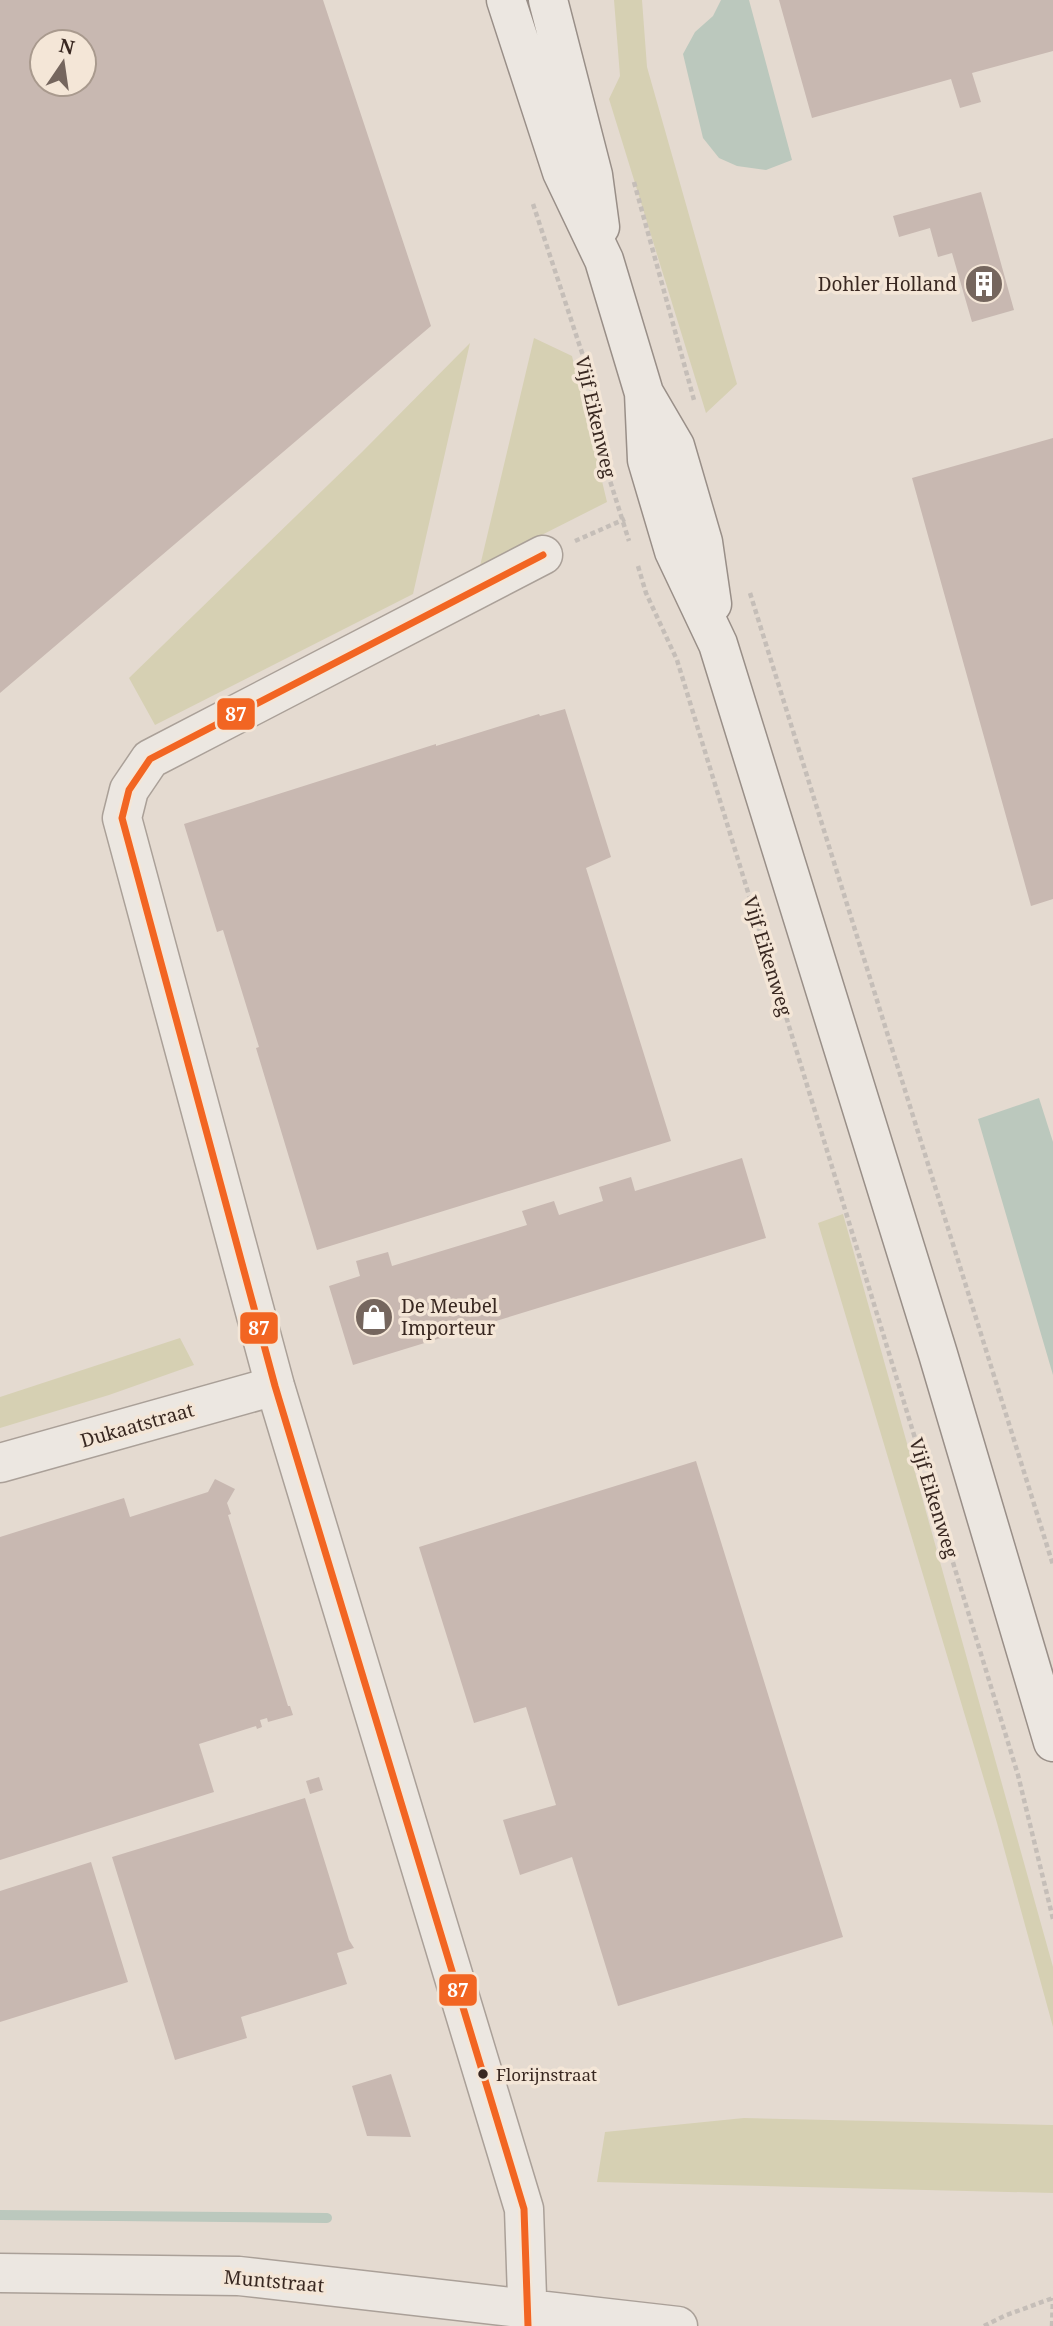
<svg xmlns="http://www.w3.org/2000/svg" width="1053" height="2326" font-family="'Noto Serif',serif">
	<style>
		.green { fill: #d6d0b3 }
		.water { fill: #bbc8bd }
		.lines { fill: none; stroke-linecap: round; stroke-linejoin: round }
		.stream { stroke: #bbc8bd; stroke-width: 10 }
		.building { fill: #c8b8b1; fill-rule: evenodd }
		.street-casing { stroke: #aaa098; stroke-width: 41 }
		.secondary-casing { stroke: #998f88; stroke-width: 41 }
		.path { stroke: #c5beb8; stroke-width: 4.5; stroke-dasharray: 5 3.5; stroke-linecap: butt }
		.street { stroke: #ece7e1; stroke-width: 38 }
		.secondary { stroke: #ece7e1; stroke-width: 38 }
		.bus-1-casing { stroke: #f4e6d7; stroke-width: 12 }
		.bus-1 { stroke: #f26522; stroke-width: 7 }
		.bus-dot { fill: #392821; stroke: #f4e6d7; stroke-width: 2.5 }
		.labels { text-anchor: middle; stroke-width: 7; stroke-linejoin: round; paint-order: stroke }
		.bus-label { font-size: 17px; fill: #392821; stroke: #f4e6d7; text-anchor: start }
		.poi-label { font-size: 19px; fill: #392821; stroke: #f4e6d7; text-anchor: end }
		.street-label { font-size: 19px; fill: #392821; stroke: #f4e6d7 }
		.line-badge { stroke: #f4e6d7; stroke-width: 2.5 }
		.badge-label { font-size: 19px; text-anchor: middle; font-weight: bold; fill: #fff }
	</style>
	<rect width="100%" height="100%" fill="#e4dad0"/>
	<!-- green -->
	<path class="green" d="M614,0h28l5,67 90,317 -31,29 -97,-314 11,-23z
		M534,338l38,18 35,146 -127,64z
		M470,343l-57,251 -258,131 -26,-47 233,-226z
		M843,1214l210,753v60l-56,-204 -179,-600z
		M180,1338l14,27 -85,30 -109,33v-31z
		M744,2118l309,7v68l-456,-11 8,-50z"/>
	<!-- water -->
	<path class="water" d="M721,0h28l43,160 -26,10 -29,-4 -18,-8 -16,-20 -20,-84 12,-22 18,-16z
		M1039,1098l14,44v233l-75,-256z"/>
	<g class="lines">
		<!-- stream -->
		<path class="stream" d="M0,2215l327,3"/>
	</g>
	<!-- building -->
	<path class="building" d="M0,0h323l108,326 -431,367zM42,42h42v42h-42z
		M779,0h274v51l-81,22 9,29 -21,6 -9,-29 -139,39z
		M981,192l33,118 -42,12 -20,-69 -14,4 -8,-29 -31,9 -6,-21z
		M1053,438v461l-22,7 -119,-428z
		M565,709l46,148 -25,11 85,273 -354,109 -61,-202 3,-1 -36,-117 -6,2 -33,-108 252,-80v2l103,-32 1,2z
		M742,1158l24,80 -413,127 -24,-79 31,-10 -4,-15 32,-9 4,14 135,-41 -5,-14 32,-10 5,14 44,-14 -4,-14 32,-10 4,14z
		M696,1461l147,476 -225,69 -46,-149 -52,18 -17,-55 53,-15 -30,-98 -52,16 -55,-176z
		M215,1479l20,10 -8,14 4,11 -3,1 60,191h2l3,9 -25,7 -1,-4 -7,2 2,7 -5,2 -1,-3 -57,18 15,48 -214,68v-323l124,-39 6,19 78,-25z
		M319,1777l4,13 -13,4 -4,-13z
		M305,1798l44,142 5,8 -17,5 10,31 -106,33 6,21 -72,22 -63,-203z
		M91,1862l37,120 -128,40v-131z
		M391,2074l20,63 -44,-1 -15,-50z"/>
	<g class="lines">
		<defs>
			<path id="street" d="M0,1463l275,-77
				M0,2273l239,3 439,50
				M528,2326l-4,-117 -249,-823 -153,-568 7,-28 21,-31 393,-204"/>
			<path id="secondary" d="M506,0l56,172 42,88 40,133 31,53 28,96 9,62
				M548,0l45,175 7,52
				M644,393l3,67 27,91 44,93 220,710 115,388"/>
		</defs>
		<!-- street casing -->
		<use href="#street" class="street-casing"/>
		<!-- secondary casing -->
		<use href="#secondary" class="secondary-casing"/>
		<!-- path -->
		<path class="path" d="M634,182l60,218
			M533,204l55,167 13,81 28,89
			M575,541l50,-22
			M638,566l8,27 31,67 341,1115 35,144
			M750,593l303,972
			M984,2326l20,-10 49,-18
			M1052,2326l1,-28"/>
		<!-- street -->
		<use href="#street" class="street"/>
		<!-- secondary -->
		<use href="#secondary" class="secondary"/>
		<defs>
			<path id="bus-1" d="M528,2326l-4,-117 -249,-823 -153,-568 7,-28 21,-31 393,-204"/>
		</defs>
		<!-- bus-1 casing -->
		<use href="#bus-1" class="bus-1-casing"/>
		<!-- bus-1 -->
		<use href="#bus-1" class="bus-1"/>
	</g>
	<!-- icons -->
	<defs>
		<symbol id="building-disc" viewBox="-11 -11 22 22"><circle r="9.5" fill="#75665e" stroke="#f4e6d7"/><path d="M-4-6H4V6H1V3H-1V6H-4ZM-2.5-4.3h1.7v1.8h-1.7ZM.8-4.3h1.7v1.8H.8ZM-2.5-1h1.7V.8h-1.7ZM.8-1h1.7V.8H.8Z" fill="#fff"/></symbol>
		<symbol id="shop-disc" viewBox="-11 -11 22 22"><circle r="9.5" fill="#75665e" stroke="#f4e6d7"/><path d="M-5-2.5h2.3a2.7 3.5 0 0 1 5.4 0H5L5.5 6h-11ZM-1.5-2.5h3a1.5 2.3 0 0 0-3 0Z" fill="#fff"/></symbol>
	</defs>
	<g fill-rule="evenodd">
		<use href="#building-disc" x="962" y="262" width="44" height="44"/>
		<use href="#shop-disc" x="352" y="1295" width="44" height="44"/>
	</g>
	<!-- markers -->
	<circle class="bus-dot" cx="483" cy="2074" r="6"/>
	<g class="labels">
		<!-- bus labels -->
		<g class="bus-label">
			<text x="496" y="2081">Florijnstraat</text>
		</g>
		<!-- poi labels -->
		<g class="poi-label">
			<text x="957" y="291">Dohler Holland</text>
			<text x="401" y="1313" text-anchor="start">De Meubel<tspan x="401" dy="22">Importeur</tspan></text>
		</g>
		<!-- street labels -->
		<g class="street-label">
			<text transform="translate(596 417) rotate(77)" y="7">Vijf Eikenweg</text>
			<text transform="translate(768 956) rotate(73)" y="7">Vijf Eikenweg</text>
			<text transform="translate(137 1425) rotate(-16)" y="7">Dukaatstraat</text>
			<text transform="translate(934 1498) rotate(73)" y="7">Vijf Eikenweg</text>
			<text transform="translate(274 2281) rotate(5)" y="7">Muntstraat</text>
		</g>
	</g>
	<g class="line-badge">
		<rect x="216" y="697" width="40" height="34" rx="7" fill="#f26522"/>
		<rect x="239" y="1311" width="40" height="34" rx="7" fill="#f26522"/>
		<rect x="438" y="1973" width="40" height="34" rx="7" fill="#f26522"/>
	</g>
	<g class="badge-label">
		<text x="236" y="721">87</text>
		<text x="259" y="1335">87</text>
		<text x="458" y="1997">87</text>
	</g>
	<!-- north arrow -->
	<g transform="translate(63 63) rotate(13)"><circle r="33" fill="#f4e6d7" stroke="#a99a8e" stroke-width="2"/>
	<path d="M0-5L12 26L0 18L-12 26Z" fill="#75665e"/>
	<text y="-10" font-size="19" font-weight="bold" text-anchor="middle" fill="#392821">N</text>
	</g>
</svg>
